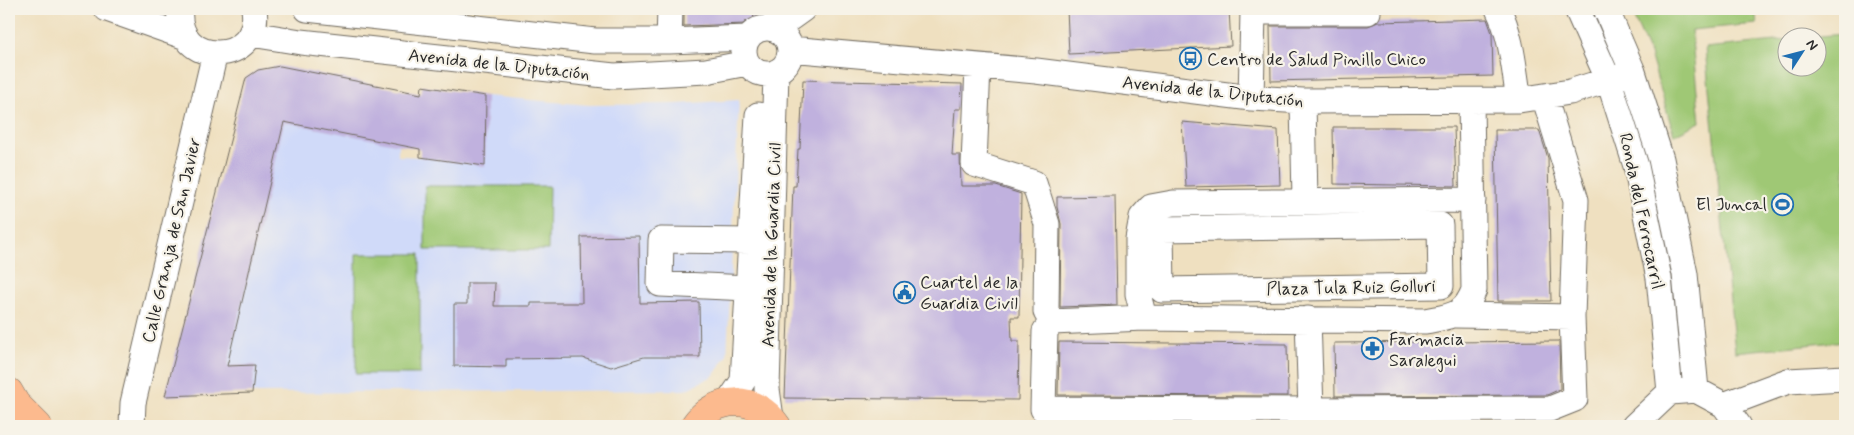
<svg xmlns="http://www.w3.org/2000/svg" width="1854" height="435" font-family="Mynerve,sans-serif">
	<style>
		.built { fill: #d0daf9 }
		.green { fill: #9fc874; stroke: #657a50 }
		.building { fill: #c0b1de }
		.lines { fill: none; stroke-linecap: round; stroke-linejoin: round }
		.minor-casing { stroke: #706a5f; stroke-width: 27 }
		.major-casing { stroke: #706a5f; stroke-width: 29 }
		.minor { stroke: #fff; stroke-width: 25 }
		.major { stroke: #fcba8e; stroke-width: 28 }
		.labels { text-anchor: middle; stroke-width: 4.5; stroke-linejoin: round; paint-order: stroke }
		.poi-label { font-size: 18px; fill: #2b2b2b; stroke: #f7f3e8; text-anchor: start }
		.street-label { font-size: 18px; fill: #2b2b2b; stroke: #f7f3e8 }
	</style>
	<rect width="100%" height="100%" fill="#f7f3e8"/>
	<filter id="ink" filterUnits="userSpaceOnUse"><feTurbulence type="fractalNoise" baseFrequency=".02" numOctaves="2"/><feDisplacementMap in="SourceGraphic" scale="10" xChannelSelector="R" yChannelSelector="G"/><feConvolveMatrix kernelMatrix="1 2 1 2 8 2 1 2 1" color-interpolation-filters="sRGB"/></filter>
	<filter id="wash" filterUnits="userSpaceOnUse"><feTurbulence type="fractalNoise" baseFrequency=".0096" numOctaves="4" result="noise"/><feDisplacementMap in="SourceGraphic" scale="20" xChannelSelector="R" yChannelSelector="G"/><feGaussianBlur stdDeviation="1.12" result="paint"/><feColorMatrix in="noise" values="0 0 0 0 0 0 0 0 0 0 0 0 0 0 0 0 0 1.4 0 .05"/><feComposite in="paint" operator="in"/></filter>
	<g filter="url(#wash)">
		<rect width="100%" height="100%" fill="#efe0c0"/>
		<!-- built -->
		<path class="built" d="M486,96l103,9 88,-1 62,-4 -12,256 -14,20 -28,14 -433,3 3,-28 -28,1 57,-244 114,22v12l22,1 65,9z"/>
		<!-- green -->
		<path class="green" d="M1630,9h125l2,15 -66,6 9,92 -26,13 -24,-81z
			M1845,34v307l-110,11 -30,-304 81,-8v28h30v-30l-9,-1z
			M425,186h124l-1,64h-123z
			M356,254h64v120h-64z"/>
		<g id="blocks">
			<!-- building -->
			<path class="building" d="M684,9h70l-1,16 -7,-1 -62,2z
				M1067,9h162l2,37 -162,8z
				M1487,19l5,14 1,43 -222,5 -1,-55h98l10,-4z
				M280,66l141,28 1,-8 64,10 -1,70 -65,-9v-8l-136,-27 -57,244 28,-1 -3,28 -87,3 81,-318 12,-8z
				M803,80l159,4 -1,25h-6l-3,46h8l1,31h35l25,8 -2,123h-8l1,24h7l-1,59 -233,-2 8,-212h3l2,-37h2z
				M1182,122l96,8 2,55 -94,2z
				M1333,127h121l2,59 -122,-2z
				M1495,130h44l9,28 3,143h-53z
				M1115,196l2,109 -57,2 1,-83 -4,-17v-10z
				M639,236l1,67 59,-1 1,55h-56l-33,10 -28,-9 -77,1v8l-52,-1v-62h13v-21h28l-1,23h37v-3h51l-1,-66z
				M1559,341l1,48 -13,6 -212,1 -1,-53z
				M1059,342l228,2 1,52 -230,-1z"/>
		</g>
	</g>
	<g filter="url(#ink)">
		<use href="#blocks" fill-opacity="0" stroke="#706a5f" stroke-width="1"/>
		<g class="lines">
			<defs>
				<path id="minor" d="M107,9l79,28
					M180,9c-6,60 83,57 74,0
					M307,9l288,32h74l78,-3
					M1498,9c14,27 16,61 21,91
					M1577,9l32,72 27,85 23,112 11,114
					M1606,9l27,63 28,87 24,115 11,116
					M744 51a23 23 0 1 1 46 0a23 23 0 1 1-46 0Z
					M775,29l28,-20
					M251,34l50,8 313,34 92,-5 41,-8
					M669,41l1,-32
					M790,49l246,22 215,27 52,3 216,-1 51,-8 63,-20
					M978,66l-4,98 60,19 13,41 -1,88 6,10 92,-4
					M1251,98l2,-86h115v-3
					M1303,101l2,100
					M1471,101l3,189c-10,27 -24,26 -49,31l-281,-3 -6,-24v-55l4,-22 9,-10 22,-4 300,-3
					M1440,225l1,61 -279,4 -1,-61z
					M749,288l-89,-4 1,-44 90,1
					M1455,315l117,2
					M1052,322l-7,9 -2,78 268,1 -3,-91
					M728,403l15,-22 15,-266
					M1724,405l64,-24 57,-3
					M1311,410l239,-1 25,-10 -3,-82 4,-117 -32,-104
					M771,418l-4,-29 9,-317
					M132,426l1,-23 82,-350
					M1634,426l36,-34 26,-2 28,15 15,21"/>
				<path id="major" d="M9,392l7,12 22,22
					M694,426c21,-31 62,-32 83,0"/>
			</defs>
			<!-- minor casing -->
			<use href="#minor" class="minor-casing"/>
			<!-- major casing -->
			<use href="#major" class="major-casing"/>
			<!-- minor -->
			<use href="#minor" class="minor"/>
			<!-- major -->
			<use href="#major" class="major"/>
		</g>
	</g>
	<!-- icons -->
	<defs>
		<symbol id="bus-ring" viewBox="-11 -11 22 22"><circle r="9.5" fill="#f7f3e8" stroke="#1f6fb2" stroke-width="1.5"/><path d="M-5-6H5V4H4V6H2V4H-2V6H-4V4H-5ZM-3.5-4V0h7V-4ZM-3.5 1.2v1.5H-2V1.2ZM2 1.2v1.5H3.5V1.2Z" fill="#1f6fb2"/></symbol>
		<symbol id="stadium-ring" viewBox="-11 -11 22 22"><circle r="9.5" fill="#f7f3e8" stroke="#1f6fb2" stroke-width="1.5"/><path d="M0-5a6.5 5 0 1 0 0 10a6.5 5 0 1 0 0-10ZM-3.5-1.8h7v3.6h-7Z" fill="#1f6fb2"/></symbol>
		<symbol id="civic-ring" viewBox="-11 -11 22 22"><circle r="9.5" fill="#f7f3e8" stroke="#1f6fb2" stroke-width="1.5"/><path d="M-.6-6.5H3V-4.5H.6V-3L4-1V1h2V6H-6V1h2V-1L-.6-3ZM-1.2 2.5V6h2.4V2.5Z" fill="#1f6fb2"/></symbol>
		<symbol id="pharmacy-ring" viewBox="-11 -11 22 22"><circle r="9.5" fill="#f7f3e8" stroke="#1f6fb2" stroke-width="1.5"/><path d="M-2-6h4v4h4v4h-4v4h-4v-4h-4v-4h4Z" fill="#1f6fb2"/></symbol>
	</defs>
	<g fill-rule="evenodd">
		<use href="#bus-ring" x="1178" y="46" width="25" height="25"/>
		<use href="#stadium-ring" x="1770" y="192" width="25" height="25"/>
		<use href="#civic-ring" x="892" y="280" width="25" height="25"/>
		<use href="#pharmacy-ring" x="1360" y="336" width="25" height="25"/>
	</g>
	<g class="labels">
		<!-- poi labels -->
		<g class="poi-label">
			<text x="1207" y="65">Centro de Salud Pinillo Chico</text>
			<text x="1767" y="210" text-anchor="end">El Juncal</text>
			<text x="920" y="288">Cuartel de la<tspan x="920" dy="21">Guardia Civil</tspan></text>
			<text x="1389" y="345">Farmacia<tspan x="1389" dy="21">Saralegui</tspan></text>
		</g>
		<!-- street labels -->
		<g class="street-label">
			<text transform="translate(499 64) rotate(6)" y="6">Avenida de la Diputación</text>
			<text transform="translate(1213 91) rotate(6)" y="6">Avenida de la Diputación</text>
			<text transform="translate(1642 211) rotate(78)" y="6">Ronda del Ferrocarril</text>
			<text transform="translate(171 240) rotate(-77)" y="6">Calle Granja de San Javier</text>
			<text transform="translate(771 245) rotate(-88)" y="6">Avenida de la Guardia Civil</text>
			<text transform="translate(1351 287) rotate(-1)" y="6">Plaza Tula Ruiz Golluri</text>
		</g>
	</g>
	<!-- margin -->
	<rect width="1854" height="435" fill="none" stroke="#f7f3e8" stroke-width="30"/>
	<!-- north arrow -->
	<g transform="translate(1802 52) rotate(54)"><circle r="24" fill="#f7f3e8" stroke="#a5a39c"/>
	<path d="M0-4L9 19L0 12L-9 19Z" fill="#1f6fb2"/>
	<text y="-8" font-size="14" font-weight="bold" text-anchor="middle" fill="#2b2b2b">N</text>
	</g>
</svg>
